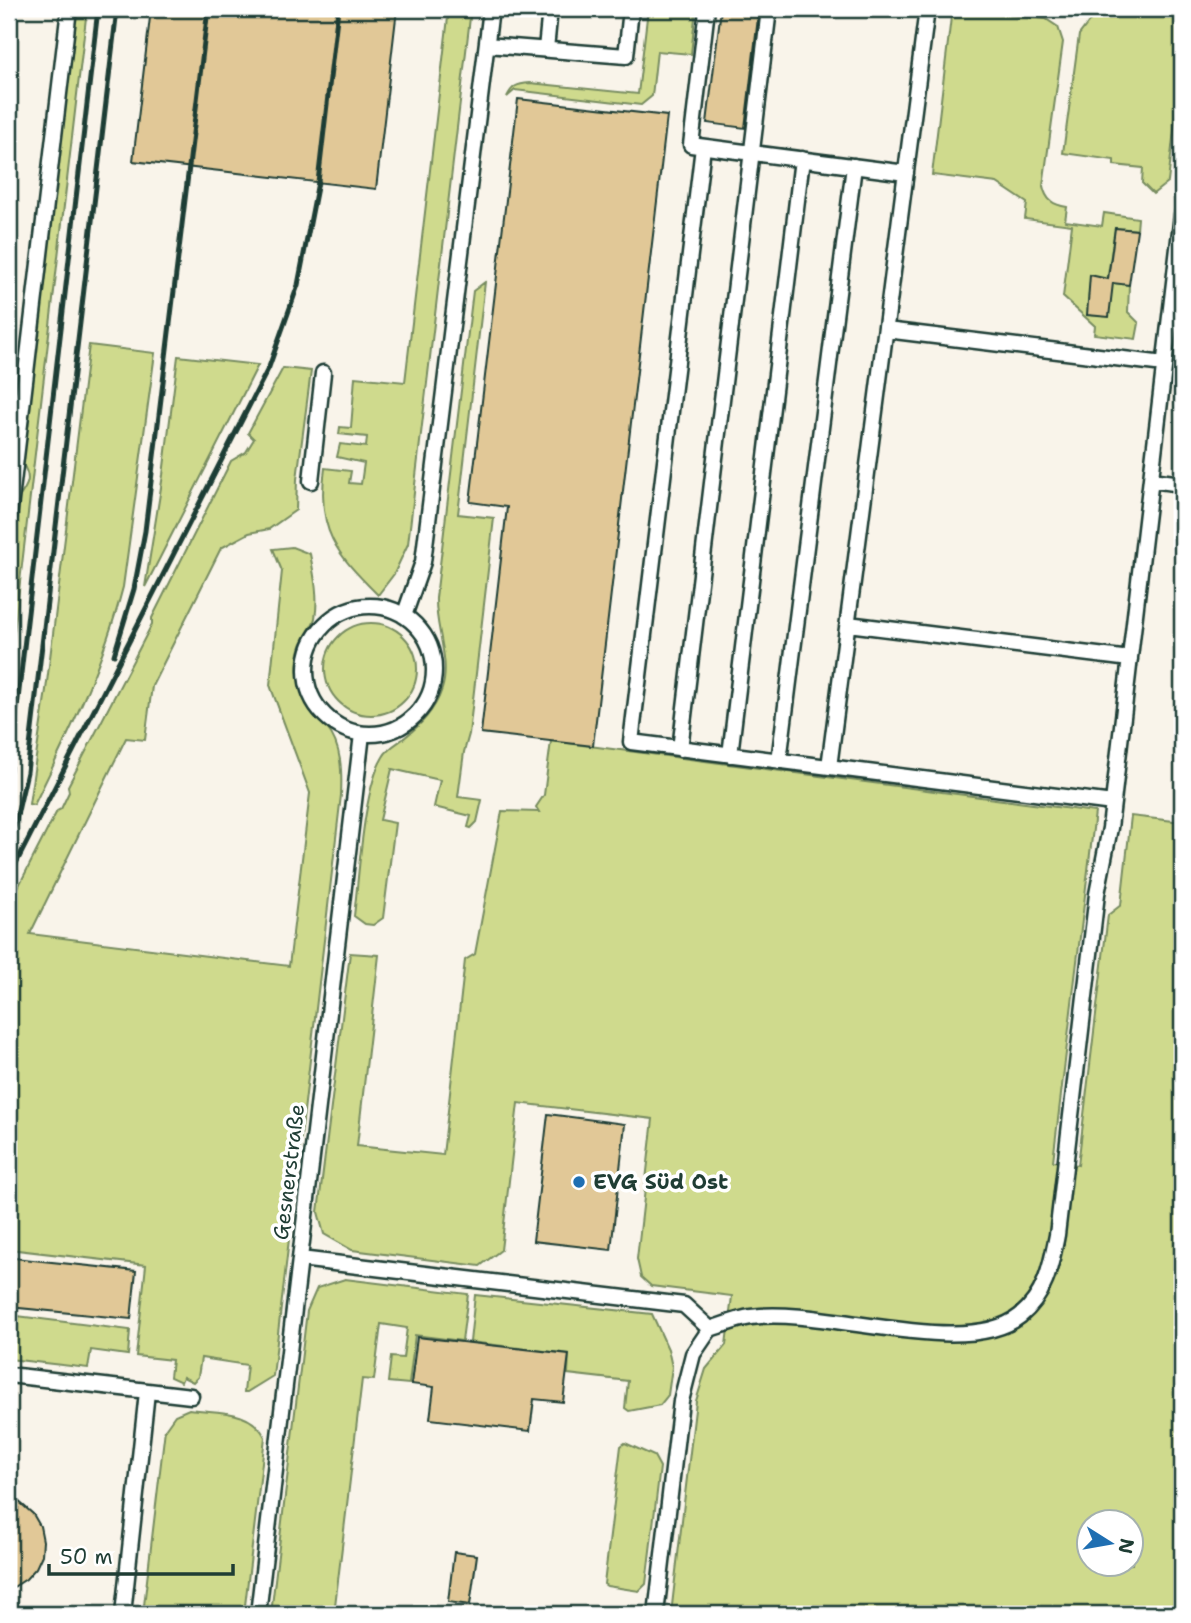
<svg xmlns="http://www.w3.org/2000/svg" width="1191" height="1623" font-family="'Shantell Sans',sans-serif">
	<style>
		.green { fill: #cfda8d; stroke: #778c60; stroke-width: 2; fill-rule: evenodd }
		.building { fill: #e1c897; stroke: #1f3d34; stroke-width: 2 }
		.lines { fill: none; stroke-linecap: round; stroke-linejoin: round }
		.lane-casing { stroke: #1f3d34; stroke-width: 19 }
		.lane { stroke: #fff; stroke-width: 14 }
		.rail { stroke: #1f3d34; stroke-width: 5 }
		.poi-dot { fill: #1f6fb2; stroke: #fff; stroke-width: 2.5 }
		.labels { text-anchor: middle; stroke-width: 7; stroke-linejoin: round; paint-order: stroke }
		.street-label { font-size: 21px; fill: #1f3d34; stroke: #fff }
		.poi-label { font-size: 21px; font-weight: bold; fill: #1f3d34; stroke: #fff; text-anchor: start }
	</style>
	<rect width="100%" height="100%" fill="#f9f4ea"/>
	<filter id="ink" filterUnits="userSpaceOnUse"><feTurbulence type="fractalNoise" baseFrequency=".0143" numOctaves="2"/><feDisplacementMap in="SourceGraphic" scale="14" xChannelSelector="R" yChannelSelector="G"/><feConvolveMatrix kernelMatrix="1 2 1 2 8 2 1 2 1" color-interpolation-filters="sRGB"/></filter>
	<g filter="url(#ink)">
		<!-- green -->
		<path class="green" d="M74,9h13l-78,667v-154h4c1,-7 1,-17 5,-23 9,-13 15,-20 4,-36z
			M449,9h22l-63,535 -14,30 -16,21c-42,-42 -62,-64 -53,-127l26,3 -2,12 12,1 3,-21 -27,-6 3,-13 26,3 1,-10 -28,-3 1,-7 11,1 4,-51 50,5z
			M648,9h48l-5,45 -34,-3 -5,45 -11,9 -126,-15 -8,7c5,-11 10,-13 23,-14l108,11z
			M952,9h25l4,3 65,7 12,8 5,15 -20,144c3,14 10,19 24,21l-2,14 37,5 2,-13 34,5 -1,12 -22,-2 -8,54 22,3 -1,27 11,11 -3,16 -42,-5 1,-8 -32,-29 9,-72 -47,-6 2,-16 -30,-20 -65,-8z
			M1094,9h88v52l-14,121 -15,12 -11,-11 1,-15 -29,-3v-5l-51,-7 16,-118 12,-16z
			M485,282l-27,232 36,4 -25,216 -5,18 -6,45 24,3 -5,22 -6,6 -3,-1 3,-11 -37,-9 6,-27 -48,-11 -12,51 15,3 -12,95 -10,7 -8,-1 -11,-8c5,-40 9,-127 29,-159 4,-8 13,-13 20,-18 17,-14 32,-28 39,-50 9,-29 -7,-61 -6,-91l37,-307z
			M89,345l66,8 -32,234c-20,77 -54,147 -89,218l-5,-1 17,-114z
			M178,356l80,9 -113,222 18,-112z
			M283,368l28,3 -14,108 -1,31 -27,19 -20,4 -28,15 -69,138 -7,54 -19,-2 -96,196 259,32 21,-173 -40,-108 12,-114 -9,-22 19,-2 18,7c4,20 9,44 5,64 -1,6 -7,13 -10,19 -8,14 -9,31 -6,47 4,20 16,29 28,44 15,18 15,45 14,67l-68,581 -26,16h-3l3,-27 -46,-7 -3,19 -5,5 -10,-5 -2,5 -11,-5 2,-17 -36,-4 10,-91 -137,-16v-344l48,-94 4,-2 8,-17 -1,-6 84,-162v-6l79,-157 15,-9 8,-13 -6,-6z
			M325 669a46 46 0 1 1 92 0a46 46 0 1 1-92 0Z
			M551,741l544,71 -42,349 25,4 30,-250 13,-10 10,-89 51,6v792h-511l25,-213 10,-32 20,-24 6,-49 -81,-10 -10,-9 -4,-18 16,-140 -135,-16 -17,147 -21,16 -128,-16 -28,-16 -6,-22 32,-259 29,2 -22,191 86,9 22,-195 10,-6 27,-143 37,1 -3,-5 8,-12zM1090,1522h42v42h-42z
			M345,1279l123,15 -6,47 -47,-6 -6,49 -21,-2 3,-25 12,1 4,-30 -26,-4 -7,56 -12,-1 -28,235h-63l36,-303 10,-23z
			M475,1295l177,19 16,35 4,18 -4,28 -8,10 -31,6 -4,-3 3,-27 -60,-7 1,-20 -99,-12z
			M9,1315l121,15 -2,25 -37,-5 -3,18 -79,-9z
			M189,1409c29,4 62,0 76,28l-21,177h-101l22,-185 10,-14z
			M625,1443l29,13 6,11 -14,117 -7,7 -32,-5 -3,-2 17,-138z"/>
		<!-- building -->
		<path class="building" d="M151,9h246l-21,180 -243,-28z
			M721,9h38l-14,119 -38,-5z
			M518,99l149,17 -74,630 -112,-13 26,-226 -37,-5z
			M1115,228l22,2 -8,55 -16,-2 -4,34 -22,-2 3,-40 18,4z
			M548,1114l77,10 -14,126 -78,-9z
			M14,1258l122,13 -5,48 -122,-12z
			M417,1337l152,17 -6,48 -29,-3 -4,32 -100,-12 4,-32 -23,-3z
			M9,1493l24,21 7,12 3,15 -1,14 -6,13 -10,11 -17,11z
			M454,1552l23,3 -7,50 -22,-3z"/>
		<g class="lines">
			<defs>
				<path id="lane" d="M707,9l-16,136 215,28
					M487,45l139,11 5,-47
					M546,49l4,-40
					M703,147l-72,595 482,61
					M886,330l278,34
					M1151,480l31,4
					M311,481l12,-108
					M9,517l60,-508
					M306 670a64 64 0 1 1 128 0a64 64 0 1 1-128 0Z
					M404,616l19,-54 68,-553
					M848,624l282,35
					M680,749l89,-740
					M730,755l72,-596
					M779,761l75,-595
					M829,767l98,-758
					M300,1259l384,46 26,24
					M9,1375l182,21
					M123,1614l24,-222
					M258,1614l104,-880
					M656,1614l25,-213 12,-47 17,-25c13,-4 27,-10 41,-12 71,-11 214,43 269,-1 26,-21 31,-51 37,-81l40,-341 13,-66 72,-614"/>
			</defs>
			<!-- lane casing -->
			<use href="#lane" class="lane-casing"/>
			<!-- lane -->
			<use href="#lane" class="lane"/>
			<!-- rail -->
			<path class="rail" d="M114,655l20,-66 11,-58 63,-522
				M9,777l89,-768
				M9,850l18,-78 90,-763
				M9,877l260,-510 29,-82 20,-103 20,-173"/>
		</g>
	</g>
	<!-- markers -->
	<circle class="poi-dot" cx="579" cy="1182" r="7"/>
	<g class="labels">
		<!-- street labels -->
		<g class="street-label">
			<text transform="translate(289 1172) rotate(-83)" y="7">Gesnerstraße</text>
		</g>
		<!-- poi labels -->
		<g class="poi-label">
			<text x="593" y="1189">EVG Süd Ost</text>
		</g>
	</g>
	<!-- margin -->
	<rect width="1191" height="1623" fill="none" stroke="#fff" stroke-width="35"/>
	<rect x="18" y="18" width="1156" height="1588" fill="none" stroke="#1f3d34" stroke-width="2.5" filter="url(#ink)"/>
	<!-- north arrow -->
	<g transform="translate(1110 1543) rotate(101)"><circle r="33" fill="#ffffff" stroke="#a5b1ae" stroke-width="2"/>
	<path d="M0-5L12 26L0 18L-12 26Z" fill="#1f6fb2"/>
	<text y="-10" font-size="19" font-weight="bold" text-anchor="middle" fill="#1f3d34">N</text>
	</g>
	<!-- scale -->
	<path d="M49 1564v10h184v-10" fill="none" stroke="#1f3d34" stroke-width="3.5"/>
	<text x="60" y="1564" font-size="21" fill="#1f3d34" stroke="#ffffff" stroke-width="5" paint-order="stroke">50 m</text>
</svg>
